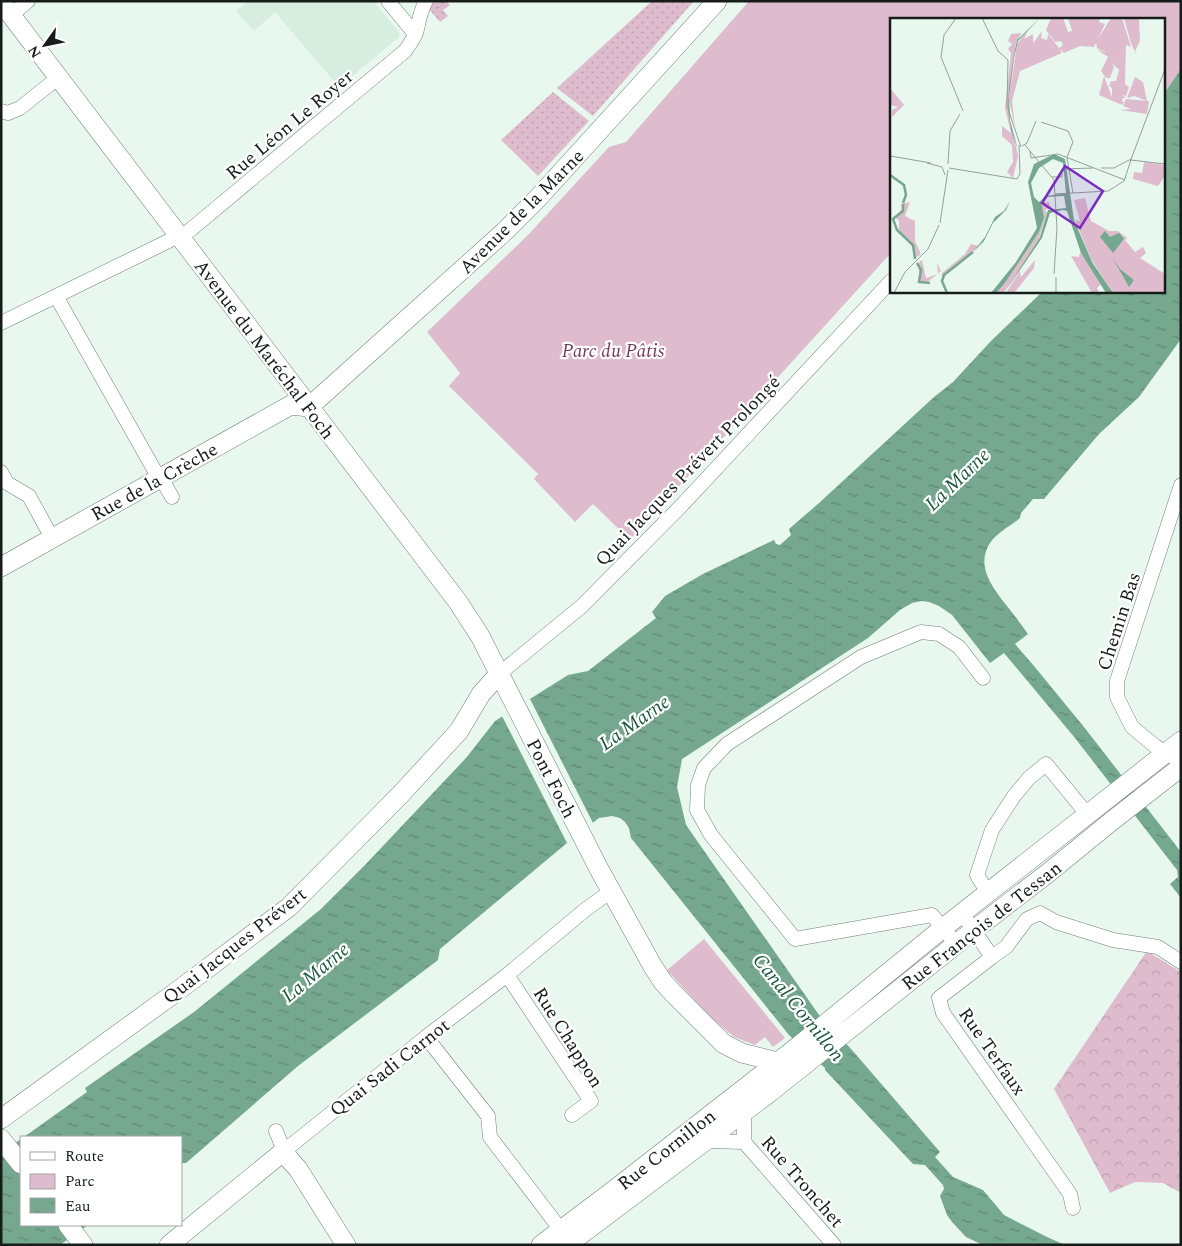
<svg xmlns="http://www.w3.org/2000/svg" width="1182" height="1246" font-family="Spectral,serif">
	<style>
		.built { fill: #d6ede0 }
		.grass { fill: url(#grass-dots) }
		.forest { fill: url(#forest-crowns) }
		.green { fill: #debcce }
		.water { fill: url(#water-ripples) }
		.pier { fill: #e8f8ef }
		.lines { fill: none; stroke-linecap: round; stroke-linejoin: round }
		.street-casing { stroke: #717f77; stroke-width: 15 }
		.secondary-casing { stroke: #717f77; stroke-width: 20 }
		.street { stroke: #fff; stroke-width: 14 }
		.secondary { stroke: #fff; stroke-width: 19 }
		.labels { text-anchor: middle; stroke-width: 4.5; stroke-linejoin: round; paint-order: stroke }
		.street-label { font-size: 19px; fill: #161c19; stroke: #fff }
		.park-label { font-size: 19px; font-style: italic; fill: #75395d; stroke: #fff }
		.water-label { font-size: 20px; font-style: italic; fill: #1b593e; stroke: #fff }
		.inset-river { fill: none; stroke: #75a88e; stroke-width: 2.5 }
		.inset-road { fill: none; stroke: #94a099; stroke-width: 1 }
		.view { fill: #7b2cbf; fill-opacity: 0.15; stroke: #7b2cbf; stroke-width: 2.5 }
		.inset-edge { fill: none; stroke: #161c19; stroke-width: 2.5 }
	</style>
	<defs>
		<pattern id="grass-dots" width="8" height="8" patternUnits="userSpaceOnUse" patternTransform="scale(1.25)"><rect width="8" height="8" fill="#debcce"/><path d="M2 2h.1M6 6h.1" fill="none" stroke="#bea1b0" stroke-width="1.8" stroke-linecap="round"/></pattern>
		<pattern id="forest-crowns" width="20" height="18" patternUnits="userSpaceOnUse" patternTransform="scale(1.25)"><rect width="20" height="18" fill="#debcce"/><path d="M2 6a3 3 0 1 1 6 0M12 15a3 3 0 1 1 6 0" fill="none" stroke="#bea1b0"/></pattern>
		<pattern id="water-ripples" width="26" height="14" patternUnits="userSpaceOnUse" patternTransform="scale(1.25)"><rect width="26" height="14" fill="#75a88e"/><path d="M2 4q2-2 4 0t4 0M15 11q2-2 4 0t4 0" fill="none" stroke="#5f8873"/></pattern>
	</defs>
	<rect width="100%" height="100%" fill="#e8f8ef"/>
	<!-- built -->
	<path class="built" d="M248,1h125l26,31v5l-60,50 -64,-75 -21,19 -18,-20z"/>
	<!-- grass -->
	<path class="grass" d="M436,1h10l4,4 -7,5 5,6 -8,6 -12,-14z
		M652,1h42l-101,115 -36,-28z
		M553,92l36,29 -51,55 -37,-36z"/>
	<!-- forest -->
	<path class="forest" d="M1147,951l34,21v221l-18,-10 -28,-1 -25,11 -56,-104z"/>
	<!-- green -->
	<path class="green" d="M749,1h432v68l-18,26v-76h-272v234l-261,287 -37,-36 -18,18 -41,-43 4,-5 -89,-88 11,-13 -33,-41 101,-97 81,-88 17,-5z
		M704,939l81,99 -12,9 -8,-10 -10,8 -21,-8 -25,-21 -42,-46z"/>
	<!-- water -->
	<path class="water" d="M1181,69v270l-42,58 -40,37 -50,59 -5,6h-11l-12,14 -1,5c-8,7 -24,15 -30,25 -15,23 3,45 17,63 7,9 14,18 21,28l-13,10 19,22 50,61 97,125v46l-11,-14 8,-7 -1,-7 -102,-132 -71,-85 -14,10 -38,-48 -13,-9 -10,-4 -8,-1 -9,2 -12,7 -32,28 -186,121 -5,28 9,38 133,190 33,35 88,102 -5,5 18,20 30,13 21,25 43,22 18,8h-82l-17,-8 -14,-15 -5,-7 -7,-19 4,-7 -1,-4 -18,-20 -12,-1 -88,-94v-2l-36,-33 -158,-197 -2,-10 -4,-6 -5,-4 -8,-2 -13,2 -32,25 -127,106 -2,11 -140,106 -112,97h-5v-26h-157l63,-45 -2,-4 109,-76 127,-103 44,-44 101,-107 29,-37 73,-46 20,-4 68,-53 -4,-6 13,-16 38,-22 71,-34 2,4 4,1 11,-10 -2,-6 30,-26 115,-106 19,-15 38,-41 52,-50h120v-196z
		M21,1139v86h67l-28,20h-59v-92z"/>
	<!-- pier -->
	<path class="pier" d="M530,699l63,124 -26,20 -65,-127z"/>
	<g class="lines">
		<defs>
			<path id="street" d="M388,1l27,33
				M11,15l17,-14
				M1,111l7,2 12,-5 39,-31
				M56,296l100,177 5,5 11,19
				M1,323l188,-92 216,-180c4,-6 8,-11 11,-18 3,-11 4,-22 10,-32
				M1,472l6,11 22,13 23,42
				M1181,485l-64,196v16l15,30 23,19 26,16
				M499,674l83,-68 100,-101 209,-224
				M988,893l-11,-18 15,-45 22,-34 15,-18 17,-14 41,50
				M962,913l30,44 -53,41 4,15 127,181 3,14
				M956,944l-24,-29 -137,24 -84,-104 -14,-25 1,-25 6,-17 23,-24 134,-87 60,-25 18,2 20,13 24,31
				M992,957l14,-10 21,-28 13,-6 16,9 57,18 45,7 23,15
				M507,975l84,126 -19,14
				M426,1037l62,79 2,21 71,93
				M276,1131l8,20 142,-114 81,-62 78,-65 26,-19
				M705,1141l39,1
				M744,1142l90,103
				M744,1142v-32l3,-4"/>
			<path id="secondary" d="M1,2l457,600 22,34 119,233 53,96 11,17 10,11 51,51 18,9 36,9
				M309,407l195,-175 34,-34 179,-197
				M1,567l290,-162 18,2
				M1,1119l175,-127 113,-85 111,-112 59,-64 22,-37 18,-20
				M1,1139l20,25
				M68,1225l15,20
				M169,1245l115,-94 5,8 9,10 48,76
				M541,1245l73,-55 177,-138 152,-124 238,-187
				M567,1245l202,-152 205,-163 74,-57 65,-53 68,-53"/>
		</defs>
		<!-- street casing -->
		<use href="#street" class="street-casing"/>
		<!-- secondary casing -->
		<use href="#secondary" class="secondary-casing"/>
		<!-- street -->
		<use href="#street" class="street"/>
		<!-- secondary -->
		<use href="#secondary" class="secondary"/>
	</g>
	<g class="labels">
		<!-- street labels -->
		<g class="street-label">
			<text transform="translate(289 124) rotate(-40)" y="7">Rue Léon Le Royer</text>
			<text transform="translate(521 211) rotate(-45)" y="7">Avenue de la Marne</text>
			<text transform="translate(265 349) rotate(53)" y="7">Avenue du Maréchal Foch</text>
			<text transform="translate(687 470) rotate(-46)" y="7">Quai Jacques Prévert Prolongé</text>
			<text transform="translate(154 481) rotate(-29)" y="7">Rue de la Crèche</text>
			<text transform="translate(1118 621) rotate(-72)" y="7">Chemin Bas</text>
			<text transform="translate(552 778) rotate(63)" y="7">Pont Foch</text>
			<text transform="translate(981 925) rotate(-38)" y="7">Rue François de Tessan</text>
			<text transform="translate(234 945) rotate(-38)" y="7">Quai Jacques Prévert</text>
			<text transform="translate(569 1037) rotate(58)" y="7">Rue Chappon</text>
			<text transform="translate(993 1051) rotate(55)" y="7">Rue Terfaux</text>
			<text transform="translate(389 1067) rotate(-38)" y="7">Quai Sadi Carnot</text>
			<text transform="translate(666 1149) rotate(-38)" y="7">Rue Cornillon</text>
			<text transform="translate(803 1181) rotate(49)" y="7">Rue Tronchet</text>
		</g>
		<!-- park labels -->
		<g class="park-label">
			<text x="613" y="357">Parc du Pâtis</text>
		</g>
		<!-- water labels -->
		<g class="water-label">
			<text transform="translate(957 479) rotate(-44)" y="7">La Marne</text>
			<text transform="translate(634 722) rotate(-35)" y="7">La Marne</text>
			<text transform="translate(315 972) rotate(-40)" y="7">La Marne</text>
			<text transform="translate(799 1007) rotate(51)" y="7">Canal Cornillon</text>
		</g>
	</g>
	<!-- overview -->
	<g transform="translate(890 18)">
		<rect width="275" height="275" fill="#e8f8ef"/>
		<path d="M149,0l-17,14 -6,10 -8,68 10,46 -5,22 -6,-6 6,-10 -1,-17 -10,-9v-10l9,7 -6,-25 6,-55 -3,-4 4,-5 -4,-3 3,-7 10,-1zM161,0h12l5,14 4,-1 -4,-13h32l-1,4 6,2 -11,23 -14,-1 -16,7 -4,-4 2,4 -42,18 -8,30 3,26 -6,-27 8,-56 11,-14 -4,9 9,-5v9l9,-12 -1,7 6,2 1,-6 11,14 4,-3 -2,-4 -6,1 -9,-12zM221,0h11l9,29 -5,-2 -1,39 4,3 -3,9 -4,-1 4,3h-3l-2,5 -9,-6v-9l-3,-2 2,-5h5l3,-11 -8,-8 3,5 -4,11h-4l-5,-7 7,-14 -12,-8 11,4 -10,-5 -1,-6zM234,0l15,1 1,22 -5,10 3,8 -7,-16zM0,70l14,17 -12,12v-7l6,-3 -8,-2zM20,184l-5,14 10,5v20l6,13 -7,5 1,-9 -16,-18v-11l-4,-4 7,-8 -1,-5zM155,184h4l2,6 -6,2 2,3 -8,25 -29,46 -7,9h-7l43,-61 5,-14 -3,-13zM81,226l8,2 -33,26 -4,8v-7l23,-19zM190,234l22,31 -5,5 2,5h-7l-21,-37 8,1zM32,242l4,18 12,-4 -1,-11 4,8 -12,10 -9,2 -2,-20zM145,242l-1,8 -20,25h-8l14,-22 1,6z" fill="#debcce"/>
		<path d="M236,81l23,2 -2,13 -27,-4 11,-1 -8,-3z" fill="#debcce"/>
		<path d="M214,58l8,21 12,5 -2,3 -23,-10zM245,59l8,5 4,19 -13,-5 -7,2zM254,144l21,3v11l-7,10 -25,-7 1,-7 8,1zM195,180l6,23 18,10h9l9,7 -2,2 10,12 8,-5 3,6 -6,5 25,16v19h-52l-22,-34 -16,-39 5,1 -6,-21z" fill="#debcce"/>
		<path d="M150,0l-22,23 -4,17 -5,37 1,26 7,25 1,11 -8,44 -4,9 -13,13 -9,18 -12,12 13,-16 10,-20 9,-6 6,-10 8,-44 -1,-10 -6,-17 -3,-20 1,-22 5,-33 3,-15zM164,136l11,5 9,61 18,42 21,31h-7l-25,-40 -14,-42 -4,-1 -13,3 -8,25 -38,55 36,-56 8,-27 18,-2 -2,-12 -16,1 -7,4 3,17 -5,14 -35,52 -8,9h-5l25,-31 21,-34 -9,-46 6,-18zM163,141l10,4 3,30 -20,3 -7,6 -5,-5 -3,-14 8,-15zM215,213l5,6 9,-4 5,6 -11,14 -13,-16zM222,239l8,12 14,11 -5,7z" fill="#75a88e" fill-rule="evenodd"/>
		<path class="inset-river" d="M0,157l14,10 2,10 -3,8M13,186v7l-10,8 4,11 16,15 2,14M27,245l4,7 -2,12 11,1M57,275l-5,-12 2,-6 29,-23"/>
		<path class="inset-road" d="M66,0l-12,17 -3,22 22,54M92,0l16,33 10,9 -1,46 14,41M151,104l27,9 5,11 -6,15M135,127l29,35 3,48 -3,46M132,128l5,-3 9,-22M140,133l1,7 27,-4 67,26M0,138l41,7M177,140l6,35M240,144l35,-93M37,145l15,4 3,8M58,146l2,-33 10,-17M59,150l68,11 3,-5 -1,-29M211,150h13l17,-9M162,159h10v-8l31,-1M165,176l53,-3 16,-10 7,-21 34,4M50,205l8,-53M166,259v16M4,275l11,-21 23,-23 11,-24"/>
		<path class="view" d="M175,148l38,25 -23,37 -38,-25z"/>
		<rect width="275" height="275" class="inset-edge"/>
	</g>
	<!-- border -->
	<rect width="1182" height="1246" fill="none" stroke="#161c19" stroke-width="5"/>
	<!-- legend -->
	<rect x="20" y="1136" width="162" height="90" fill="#ffffff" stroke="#a2a4a3"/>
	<rect x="30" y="1152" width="25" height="8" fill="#ffffff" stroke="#a2a4a3"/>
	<text x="65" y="1161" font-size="15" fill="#161c19">Route</text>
	<rect x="30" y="1174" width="25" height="15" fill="#debcce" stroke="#a2a4a3"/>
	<text x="65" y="1186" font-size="15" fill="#161c19">Parc</text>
	<rect x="30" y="1198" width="25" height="15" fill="url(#water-ripples)" stroke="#a2a4a3"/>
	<text x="65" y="1211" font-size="15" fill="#161c19">Eau</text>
	<!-- north arrow -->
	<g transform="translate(45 45) rotate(237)" stroke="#ffffff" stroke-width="4" paint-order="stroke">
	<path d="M0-4L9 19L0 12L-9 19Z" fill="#161c19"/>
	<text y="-8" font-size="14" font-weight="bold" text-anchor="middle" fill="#161c19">N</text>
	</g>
</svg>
